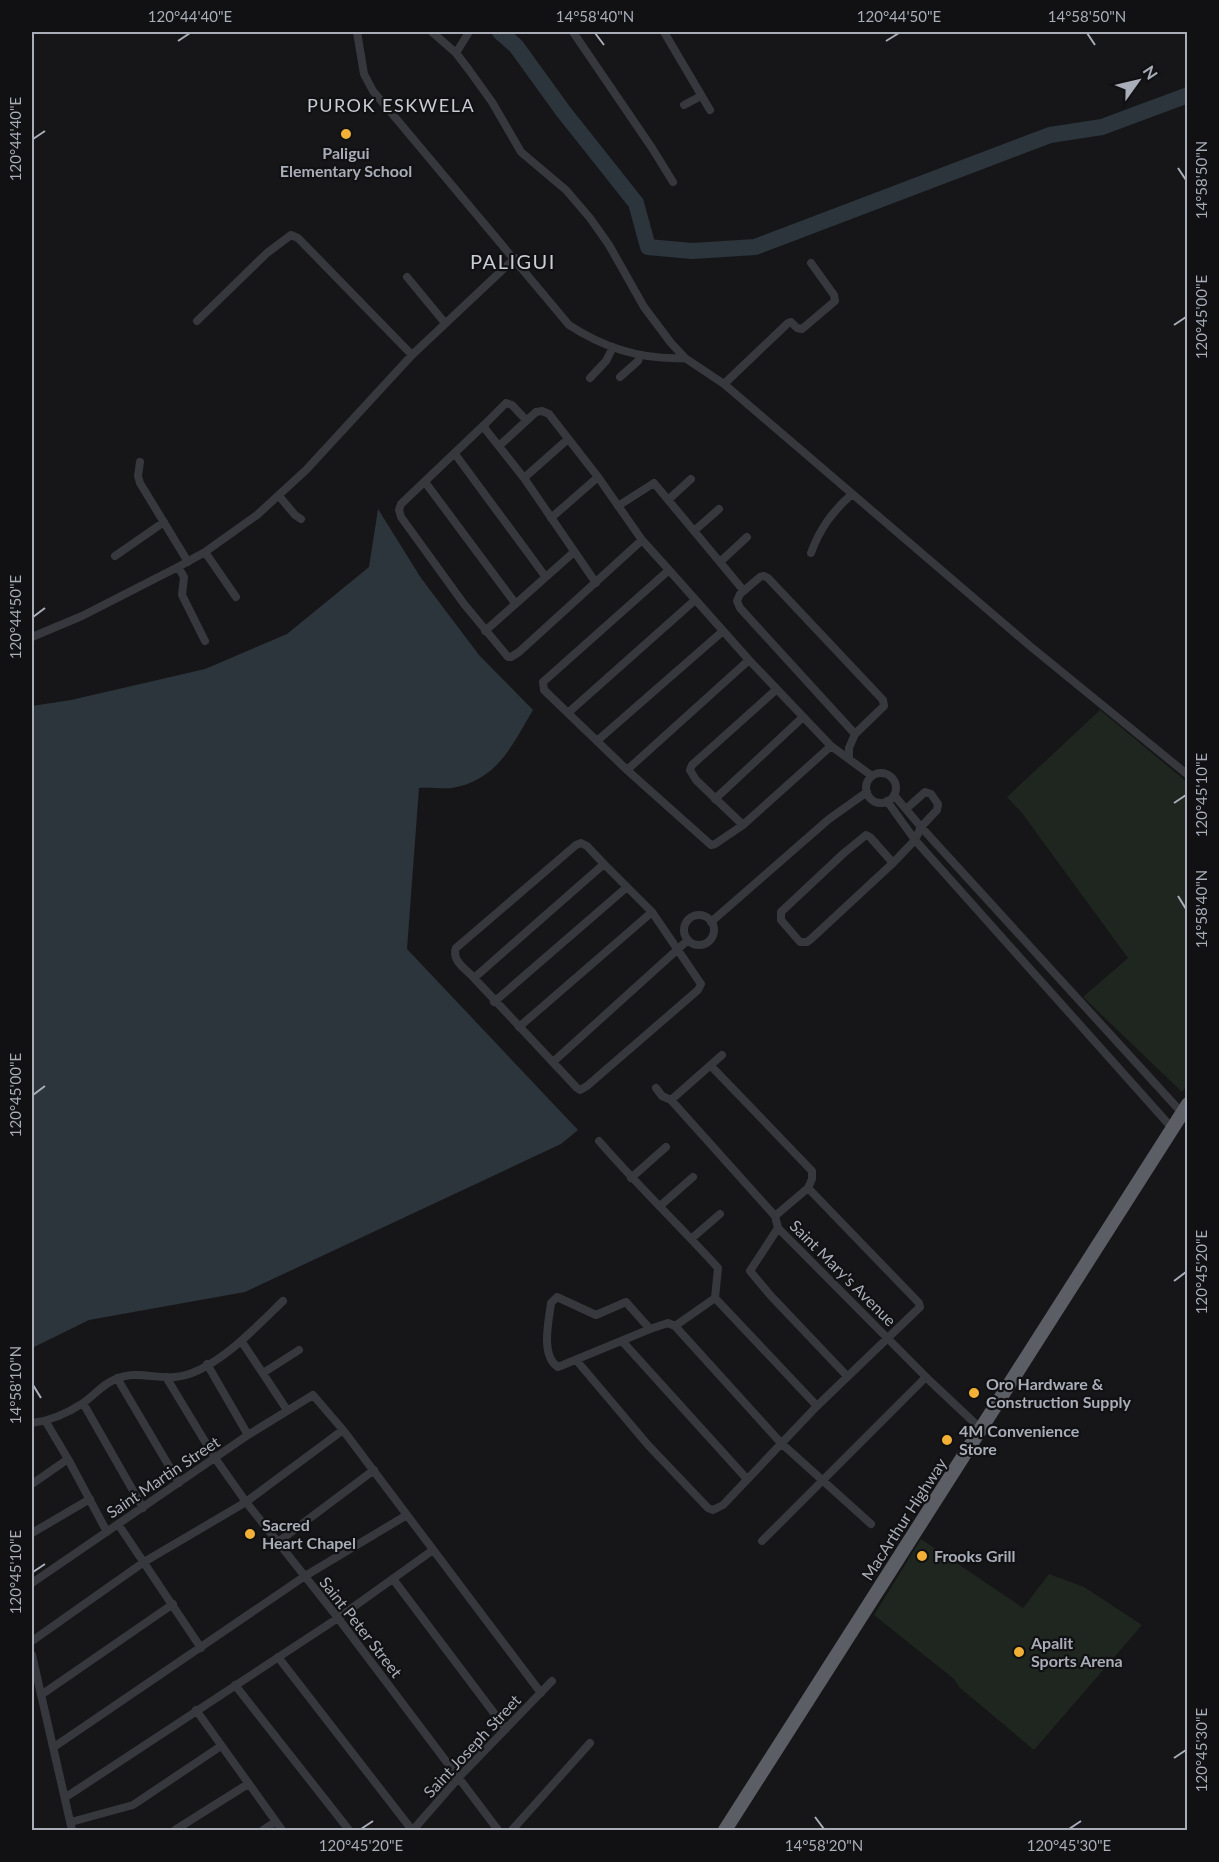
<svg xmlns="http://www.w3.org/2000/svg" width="1219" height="1862" font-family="Lato,sans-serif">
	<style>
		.green { fill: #1e261f }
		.water { fill: #2c353c }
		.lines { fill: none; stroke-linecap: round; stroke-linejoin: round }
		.river { stroke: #2c353c; stroke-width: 16 }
		.minor { stroke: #37383d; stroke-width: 8 }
		.trunk { stroke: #5b5e65; stroke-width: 14 }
		.ticks { fill: none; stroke: #a8adb8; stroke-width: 2 }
		.poi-dot { fill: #f2b134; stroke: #111113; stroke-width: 2 }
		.labels { text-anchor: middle; stroke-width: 4.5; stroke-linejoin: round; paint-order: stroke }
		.poi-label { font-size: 16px; font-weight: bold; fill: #a8adb8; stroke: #111113; text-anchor: start }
		.street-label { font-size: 16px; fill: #a8adb8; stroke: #111113 }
		.neighbourhood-label { font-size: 18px; letter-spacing: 1.5px; fill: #c9ccd4; stroke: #111113 }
		.quarter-label { font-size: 20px; letter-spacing: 1.5px; fill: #c9ccd4; stroke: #111113 }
		.neatline { fill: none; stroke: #a8adb8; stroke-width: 2 }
		.ticks-label { font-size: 15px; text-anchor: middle; fill: #a8adb8 }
	</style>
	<rect width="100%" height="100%" fill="#161618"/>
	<!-- green -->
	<path class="green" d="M1100,710l87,72 1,302 -6,8 -99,-95 45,-39 -106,-145 -15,-16z
		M921,1539l102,69 26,-34 35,13 58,38 -108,125 -75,-63 -5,-8 -80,-64z"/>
	<!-- water -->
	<path class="water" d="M378,509l43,69 58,77 54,55c-21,35 -35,70 -81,78 -10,1 -22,-1 -33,0l-12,161 171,181 -17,14 -316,148 -156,28 -57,28v-642l39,-6 134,-31 82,-35 82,-67z"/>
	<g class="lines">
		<!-- river -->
		<path class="river" d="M500,32l16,14 47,65 73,92 12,44 44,4 63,-4 295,-112 52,-8 86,-32"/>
		<!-- minor -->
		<path class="minor" d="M357,32l7,42 9,17 196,234c35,23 75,35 116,33
			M432,32l24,21 13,17 23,32 29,50 45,38 24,28 19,27 35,62 27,36 14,15 39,26 306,262 158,129
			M573,32l79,116 21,34
			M664,32l46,78
			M456,53l13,-21
			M684,105l17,-9
			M407,277l38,46
			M197,321l70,-68 24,-18 7,3 114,117
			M620,377l18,-16 2,-6
			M590,378l16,-17 7,-14
			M724,384l64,-61 3,-1 6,6 5,1 33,-28 -1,-6 -23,-32
			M484,425l22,-22 6,2 14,15
			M499,446l37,-34 6,-1 7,3 49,63 44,63
			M455,454l90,122
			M140,462l-2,14 2,7 48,79
			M524,478l44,-39
			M425,482l90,121
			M279,496l16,19 6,4
			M668,500l23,-21
			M618,506l36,-23 90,108
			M551,518l47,-41
			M694,531l25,-22
			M205,552l31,45
			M811,553c9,-25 22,-42 41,-59
			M115,556l49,-34
			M720,562l27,-25
			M178,567l6,10 -2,18 23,46
			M596,583l-72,-105 -38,-48 -2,-5 -83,79 -2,6 2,7 63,87 44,53h3l8,-5 123,-112 27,30
			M485,631l89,-79
			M32,637l50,-21 96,-49 27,-15 52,-37 49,-45 106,-115 103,-97
			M569,712l126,-112
			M598,740l125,-109
			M831,746l-88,79 -28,19 -4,1 -84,-75 -83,-80 -1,-8 126,-112 80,90 82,86 41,30
			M849,759v-11l6,-14 -115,-126 -3,-7 3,-7 20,-17 4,-1 4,2 115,122 1,6 -29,28
			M627,770l122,-110
			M866 788a15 15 0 1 1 30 0a15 15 0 1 1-30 0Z
			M894,795l27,32 261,286
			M715,799l88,-82
			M887,801l28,39 257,288
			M743,825l-47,-45 -6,-10 2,-5 85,-76
			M893,863l-23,-26 -4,-2 -22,18 -63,59v8l19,22h7l4,-3 82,-76 22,-23 6,-13 16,-17 1,-6 -7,-10 -6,-2 -19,17
			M604,864l48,48 49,72 -3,6 -111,96 -7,4 -3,-2 -103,-110z
			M684 930a15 15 0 1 1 30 0a15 15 0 1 1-30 0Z
			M711,922l118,-103 38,-27
			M474,978c-8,-9 -23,-17 -18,-30l120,-103 5,-2 6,3 17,18
			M494,1002l133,-115
			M519,1027l133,-115
			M553,1062l135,-122
			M656,1088l6,8 9,4 104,116 3,12 152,153 51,48
			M671,1100l51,-45
			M599,1141c38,44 80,84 119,127l-3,30 102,108
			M631,1178l35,-31
			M660,1206l33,-29
			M775,1216l33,-28
			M778,1228l-28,43 21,25 76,80
			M691,1239l29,-25
			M675,1326l106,117 90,81
			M650,1329l-24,-27 -30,13 -39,-18 -6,6c-2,17 -11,53 7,64l92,-38 18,-6 7,3 40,-28
			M622,1341l124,137
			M241,1343l3,2 43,65
			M577,1361l71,84 60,63 5,2 10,-5 94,-99 103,-99 -1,-4 -111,-115 4,-9v-8l-101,-105
			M207,1364l41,71
			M263,1373l36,-23
			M166,1377l49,81 31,44 92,116 160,212
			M117,1378l62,105
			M83,1403l60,105
			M46,1422l22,37 39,73
			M32,1423c17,-2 36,-10 51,-20 12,-8 19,-19 33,-24 20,-9 39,0 59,-2 38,-3 82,-51 108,-76
			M32,1484l36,-25
			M118,1524l83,124
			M32,1533l58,-34
			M762,1541l164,-164
			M278,1542l96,-72
			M393,1579l113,150
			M32,1583l216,-148 65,-40 30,35 198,263
			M32,1641l112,-79 102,-60 97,-72
			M32,1655l40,175
			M278,1657l134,173
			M235,1685l114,145
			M41,1695l132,-91
			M196,1710l86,120
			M54,1747l251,-171 102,-61
			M66,1797l272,-179 95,-68
			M71,1822l62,-17 88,-59
			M175,1830l73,-46
			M263,1830l12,-8
			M413,1830l49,-56 90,-93
			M512,1830l78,-87"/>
		<!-- trunk -->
		<path class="trunk" d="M725,1830l463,-726"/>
	</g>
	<!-- ticks -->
	<path class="ticks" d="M595,33l9,12M1087,33l8,12M178,41l12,-8M886,41l13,-8M33,139l12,-8M1178,168l8,12M1174,325l12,-8M33,617l12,-9M1174,803l12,-8M1178,896l8,13M33,1095l12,-9M1174,1281l12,-9M33,1385l8,13M33,1572l12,-8M1174,1758l12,-8M815,1817l9,12M361,1829l12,-8M1069,1829l12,-8"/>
	<!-- markers -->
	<g class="poi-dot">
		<circle cx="346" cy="134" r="6"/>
		<circle cx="974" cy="1393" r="6"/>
		<circle cx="947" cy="1440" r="6"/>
		<circle cx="250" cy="1534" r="6"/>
		<circle cx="922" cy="1556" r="6"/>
		<circle cx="1019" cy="1652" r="6"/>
	</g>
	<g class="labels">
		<!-- poi labels -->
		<g class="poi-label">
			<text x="346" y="159" text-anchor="middle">Paligui<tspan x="346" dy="18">Elementary School</tspan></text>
			<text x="986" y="1390">Oro Hardware &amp;<tspan x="986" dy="18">Construction Supply</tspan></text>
			<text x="959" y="1437">4M Convenience<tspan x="959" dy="18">Store</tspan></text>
			<text x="262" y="1531">Sacred<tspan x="262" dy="18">Heart Chapel</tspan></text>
			<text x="934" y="1562">Frooks Grill</text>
			<text x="1031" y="1649">Apalit<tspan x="1031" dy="18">Sports Arena</tspan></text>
		</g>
		<!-- street labels -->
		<g class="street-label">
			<text transform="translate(843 1273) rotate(45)" y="6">Saint Mary's Avenue</text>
			<text transform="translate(163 1477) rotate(-34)" y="6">Saint Martin Street</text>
			<text transform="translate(904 1519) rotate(-57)" y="6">MacArthur Highway</text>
			<text transform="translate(361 1627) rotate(52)" y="6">Saint Peter Street</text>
			<text transform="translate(472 1746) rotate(-47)" y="6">Saint Joseph Street</text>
		</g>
		<!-- neighbourhood labels -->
		<g class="neighbourhood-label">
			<text x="391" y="112">PUROK ESKWELA</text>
		</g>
		<!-- quarter labels -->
		<g class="quarter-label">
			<text x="513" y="269">PALIGUI</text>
		</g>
	</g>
	<!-- border -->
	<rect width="1219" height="1862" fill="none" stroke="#111113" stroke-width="66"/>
	<!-- north arrow -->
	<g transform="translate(1138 81) rotate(56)" stroke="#111113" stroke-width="4.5" paint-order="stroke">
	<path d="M0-4.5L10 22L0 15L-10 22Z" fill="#a8adb8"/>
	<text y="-9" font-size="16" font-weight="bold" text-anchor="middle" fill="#a8adb8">N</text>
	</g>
	<rect x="33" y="33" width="1153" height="1796" class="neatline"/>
	<g class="ticks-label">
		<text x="190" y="22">120°44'40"E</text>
		<text x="595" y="22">14°58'40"N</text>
		<text x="899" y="22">120°44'50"E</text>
		<text x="1087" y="22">14°58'50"N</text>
		<text transform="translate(16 139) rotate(-90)" y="5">120°44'40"E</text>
		<text transform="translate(1202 180) rotate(-90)" y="5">14°58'50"N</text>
		<text transform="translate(1202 317) rotate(-90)" y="5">120°45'00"E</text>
		<text transform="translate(16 617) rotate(-90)" y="5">120°44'50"E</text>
		<text transform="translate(1202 795) rotate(-90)" y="5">120°45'10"E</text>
		<text transform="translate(1202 909) rotate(-90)" y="5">14°58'40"N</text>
		<text transform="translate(16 1095) rotate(-90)" y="5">120°45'00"E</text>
		<text transform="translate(1202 1272) rotate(-90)" y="5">120°45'20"E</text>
		<text transform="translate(16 1385) rotate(-90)" y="5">14°58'10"N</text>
		<text transform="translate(16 1572) rotate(-90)" y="5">120°45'10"E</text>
		<text transform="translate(1202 1750) rotate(-90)" y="5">120°45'30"E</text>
		<text x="361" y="1851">120°45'20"E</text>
		<text x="824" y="1851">14°58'20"N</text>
		<text x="1069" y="1851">120°45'30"E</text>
	</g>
</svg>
